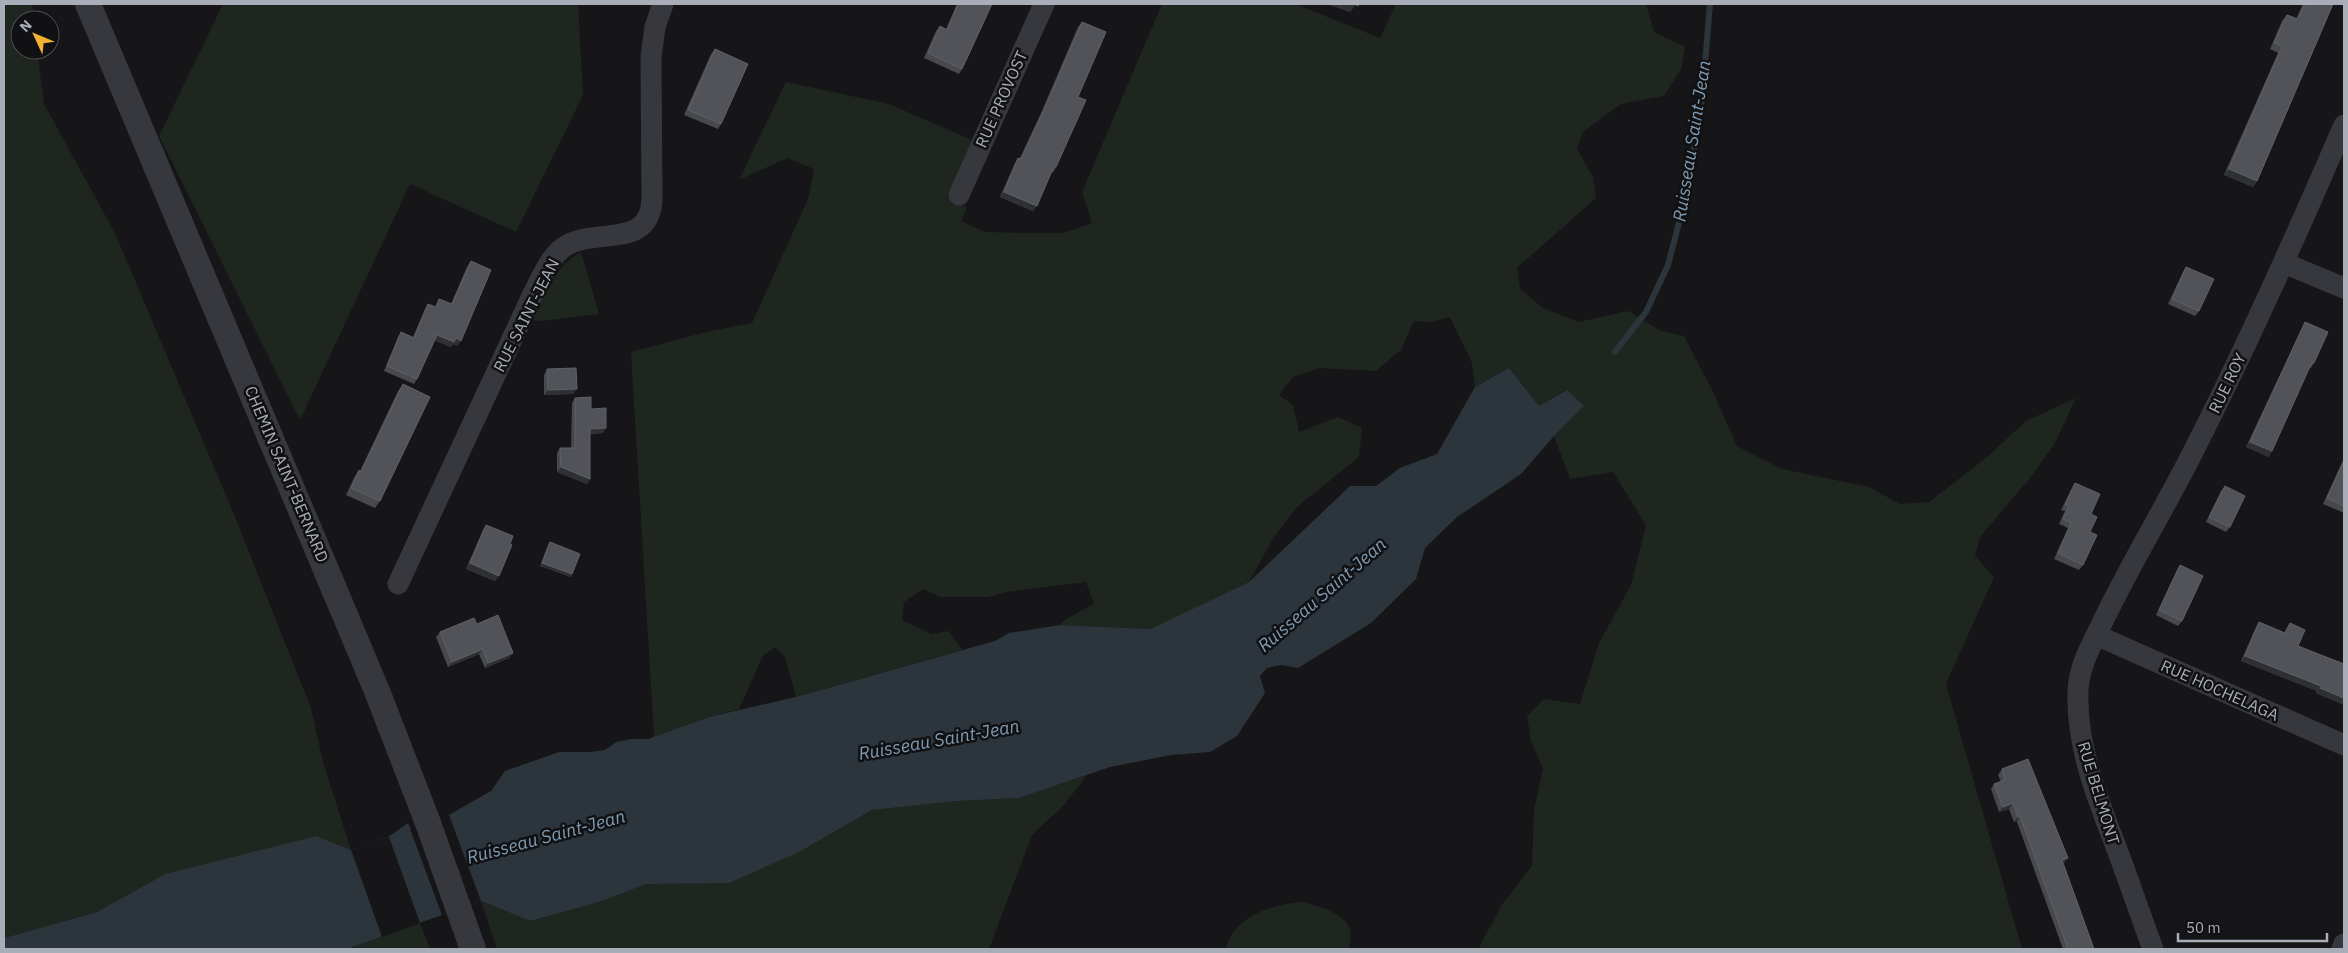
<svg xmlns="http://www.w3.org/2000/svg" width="2348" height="953" font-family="'IBM Plex Sans',sans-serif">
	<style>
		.green { fill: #1e261f }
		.water { fill: #2c353c }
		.pier { fill: #161618 }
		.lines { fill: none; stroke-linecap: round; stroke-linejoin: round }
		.stream { stroke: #2c353c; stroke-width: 6 }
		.minor { stroke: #37383d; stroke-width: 21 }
		.tertiary { stroke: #37383d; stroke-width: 26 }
		.wall { fill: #47494d }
		.shaded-wall { fill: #2f3033 }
		.building { fill: #525359; stroke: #5f6168 }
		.labels { text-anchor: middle; stroke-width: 5; stroke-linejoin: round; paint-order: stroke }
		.street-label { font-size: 16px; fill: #a8adb8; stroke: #111113 }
		.water-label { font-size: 18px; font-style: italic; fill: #7f9bb3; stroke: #111113 }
	</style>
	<rect width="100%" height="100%" fill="#161618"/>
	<!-- green -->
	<path class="green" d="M4,4h28l2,16h-14v30h17l7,54 71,129 118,279 78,196 12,54 28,88 -35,-14 -151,38 -68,38 -93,26z
		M223,4h355l5,91 -67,137 -106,-48 -110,236 -141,-284z
		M1162,4h133l85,34 16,-34h250l8,28 31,15 -4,22 -17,27 -43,8 -38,28 -6,17 16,28 3,21 -79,70 3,21 23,19 35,14 50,-11 33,20 23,5 30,58 23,52 45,23 87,18 31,17 29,-2 57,-44 40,-37 50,-23 -22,47 -24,33 -50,59 -5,19 19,21 -48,107 76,265h-544l25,-46 29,-37 2,-56 9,-41 -12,-28 -4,-25 17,-17 36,5 19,-61 32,-58 15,-60 -33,-53 -43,7 -16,-43 30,-30 -18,-16 -27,16 -30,-38 -34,19 -3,-24 -22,-46 -20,5 -16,-1 -13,29 -25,21 -57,-3 -26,9 -14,18 14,10 6,27 39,-15 24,11 -3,29 -62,50 -23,30 -25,45 -99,47 -90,-4 6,-6 28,-15 -8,-22 -80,10 -18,5h-48l-17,-8 -19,13 -2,18 30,14 17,-3 13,19 -166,47 -11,-40 -10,-10 -12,9 -24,53 -30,8 -55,20 -23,-385 75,-20 46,-9 56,-124 6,-30 -27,-11 -48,22 47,-98 103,22 83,36 -25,57 20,10 -6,14 24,11 39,1h40l28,-10 -10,-31z
		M581,252l18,62 -57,7 -9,-1c12,-26 22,-54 48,-68z
		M1087,775l-23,30 -32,30 -43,114h-492l-16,-48 49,20 69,-19 48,-18 154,-33 71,-41 85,-9 62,-3z
		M1302,902c16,4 46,11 49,31 0,5 -2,11 -2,16h-123c6,-32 47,-45 76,-47z
		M420,923l10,26h-83z"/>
	<!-- water -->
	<path class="water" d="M1509,368l30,38 28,-16 17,16 -30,30 -33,38 -64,43 -32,31 -9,31 -45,44 -73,45 -17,-3 -14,3 -7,8 5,17 -28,43 -27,16 -39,3 -61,12 -91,31 -62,3 -85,9 -71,41 -72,32 -82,1 -48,18 -69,19 -49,-20 -134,48h-343v-11l93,-26 68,-38 151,-38 35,14 37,-13 20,-14 3,6 38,-14 42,-24 14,-20 54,-19h32l14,-2 11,-8 15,-3h17l61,-22 87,-20 199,-56 14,-8 51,-8 90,4 99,-47 101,-96h26l24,-18 37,-14 38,-67z"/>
	<!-- pier -->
	<path class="pier" d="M449,815l32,86 -39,14 -32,-86z
		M389,837l31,86 -38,14 -31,-87z"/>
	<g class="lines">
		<!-- stream -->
		<path class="stream" d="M1615,352l31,-40 22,-47 19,-73 15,-93 8,-95"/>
		<!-- minor -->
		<path class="minor" d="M959,195l85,-191
			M2284,263l60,25
			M398,584l134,-288c8,-15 17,-39 32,-49 31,-21 87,4 88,-49l-1,-141 4,-30 8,-23
			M2096,635l248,110
			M2153,949c-12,-32 -23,-65 -35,-97 -20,-52 -42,-105 -40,-161 1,-26 15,-49 26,-72 28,-58 62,-113 91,-171 54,-106 102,-214 149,-323
			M2342,949l2,-5"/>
		<!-- tertiary -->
		<path class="tertiary" d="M88,4l289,687 51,132 45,126"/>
	</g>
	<!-- wall -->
	<path class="wall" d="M957,4h35l-30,65 -3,5 -35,-16 12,-27 4,-5 6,3z
		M1332,4h28l-2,3 -3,-2 -5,7 -19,-7z
		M2303,4h30l-76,177 -4,6 -29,-12 54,-122 -8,-4 12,-28 5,-6 9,4z
		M1082,22l-4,75 -22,70 -3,6 -1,-1 -19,39 -33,-14 15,-34 3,-5h2l21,-45 37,-86z
		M715,49l6,75 -3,5 -34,-14 27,-61z
		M471,261l-14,85 -4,-2 -2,3 -17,-7 -17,39 -3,5 -30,-13 14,-34 3,-5 12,5 12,-28 3,-5 7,3 4,-8 12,5 16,-37z
		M2186,267l13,44 -4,5 -27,-12 15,-32z
		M2305,322l9,41 -3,5 -2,-1 -40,90 -23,-10 56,-119z
		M547,369l26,25 -29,1v-20z
		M403,384l-23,117 -5,7 -29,-13 8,-17 5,-8 1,1 38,-80z
		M575,398l16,11 12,24 -13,1v45l-3,5 -30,-12v-19l3,-5h11l1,-45z
		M2344,458v55l-21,-9z
		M2075,483l16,31 -1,18 -7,33 -4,5 -25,-11 14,-31 -9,-4 6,-13 -4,-1 11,-22z
		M2225,486l5,41 -4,5 -20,-10 15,-31z
		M486,525l9,56 -29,-12 17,-39z
		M550,542l22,32 -1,3 -31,-11 8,-21z
		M2180,565l2,56 -4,5 -22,-11 21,-45z
		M2259,622l25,11 6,-10 8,23 46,18v41l-28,-12 1,-2 -76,-30 15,-34z
		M477,624l32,34 -24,10 -6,-14 -31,13 -12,-30 4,-5z
		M2002,769l66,89 -5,6 31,85h-31l-46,-127h-3l-5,-13 -10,3 -8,-23 3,-5 7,-2 -3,-7z"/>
	<!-- shaded-wall -->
	<path class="shaded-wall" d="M1332,4h19l4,1 -5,7 -19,-7z
		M2229,169l28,12 -4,6 -29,-12z
		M1004,192l33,14 -4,5 -33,-14z
		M437,335l19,3 5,3 -4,5 -4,-2 -2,3 -18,-7z
		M577,389l-4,5 -29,1 4,-5z
		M606,428l-3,5 -17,1 4,-5z
		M2250,442l22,9 -3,6 -23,-10z
		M561,467l29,12 -3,5 -30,-12z
		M470,563l29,13 -4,5 -29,-12z
		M542,563l30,11 -1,3 -31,-11z
		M483,649l-4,5 -31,13 4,-5z
		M513,653l-4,5 -24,10 3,-5z
		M2245,656l76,30 -4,5 -76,-30z
		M2320,688l24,10v7l-28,-12z
		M2013,803l-4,6 -10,3 4,-5z
		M2020,816l-3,6h-3l4,-5z
		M2068,858l-4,5 -6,3 4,-6z"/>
	<!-- building -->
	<path class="building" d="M958,4h34l-30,65 -34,-16 12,-27 7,4z
		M2305,4h28l-76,177 -28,-12 53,-123 -8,-3 13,-28 11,4z
		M1082,22l24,10 -28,65 8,3 -30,67 -2,-1 -17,40 -33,-14 14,-34 3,1 24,-51z
		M715,49l33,15 -27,60 -33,-14z
		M471,261l20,9 -30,71 -5,-3 -2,4 -17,-7 -20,44 -30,-13 14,-34 13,6 14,-34 8,3 3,-8 13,5z
		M2186,267l28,12 -15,32 -27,-12z
		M2305,322l23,10 -14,31 -2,-1 -40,89 -22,-9z
		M576,368l1,21 -29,1 -1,-21z
		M403,384l27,13 -50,104 -29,-13 8,-18 2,2z
		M591,397v12l15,-1v20l-16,1v50l-29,-12 -1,-19h15v-50z
		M2344,461v45l-17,-8z
		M2075,483l25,11 -9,20 6,3 -7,15 7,3 -14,30 -25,-12 13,-30 -8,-4 6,-13 -4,-1z
		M2225,486l20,10 -15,31 -21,-10z
		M486,525l27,11 -3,8 2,1 -13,31 -29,-13z
		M550,542l30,12 -8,20 -30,-11z
		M2180,565l23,11 -21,45 -23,-11z
		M498,615l15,38 -25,10 -5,-14 -31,13 -12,-30 34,-14 3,6z
		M2259,622l26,11 5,-10 15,7 -7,16 46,18v34l-24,-10 1,-2 -76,-30z
		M2028,759l40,99 -6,2 32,89h-26l-48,-133 -2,1 -5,-14 -10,4 -9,-23 11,-4 -3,-11z"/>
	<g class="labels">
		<!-- street labels -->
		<g class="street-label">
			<text transform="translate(1001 99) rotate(-66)" y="6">RUE PROVOST</text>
			<text transform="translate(526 315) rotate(-63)" y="6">RUE SAINT-JEAN</text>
			<text transform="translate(2227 383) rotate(-64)" y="6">RUE ROY</text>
			<text transform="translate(287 474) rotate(67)" y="6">CHEMIN SAINT-BERNARD</text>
			<text transform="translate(2220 690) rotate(24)" y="6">RUE HOCHELAGA</text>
			<text transform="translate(2099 793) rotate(73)" y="6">RUE BELMONT</text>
		</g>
		<!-- water labels -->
		<g class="water-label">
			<text transform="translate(1692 141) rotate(-81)" y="6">Ruisseau Saint-Jean</text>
			<text transform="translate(1322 595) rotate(-41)" y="6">Ruisseau Saint-Jean</text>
			<text transform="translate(939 740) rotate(-10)" y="6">Ruisseau Saint-Jean</text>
			<text transform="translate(546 837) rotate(-15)" y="6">Ruisseau Saint-Jean</text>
		</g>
	</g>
	<!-- border -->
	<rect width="2348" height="953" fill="none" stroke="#a8adb8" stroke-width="10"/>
	<!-- north arrow -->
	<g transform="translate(35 35) rotate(314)"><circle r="24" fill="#111113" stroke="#4d4f55"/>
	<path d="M0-4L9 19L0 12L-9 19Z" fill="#f2b134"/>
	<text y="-8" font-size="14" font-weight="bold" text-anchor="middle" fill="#a8adb8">N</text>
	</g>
	<!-- scale -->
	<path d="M2178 933v8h149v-8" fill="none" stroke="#a8adb8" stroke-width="2.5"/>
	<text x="2186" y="933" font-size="15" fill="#a8adb8" stroke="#111113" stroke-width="4" paint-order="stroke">50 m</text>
</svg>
